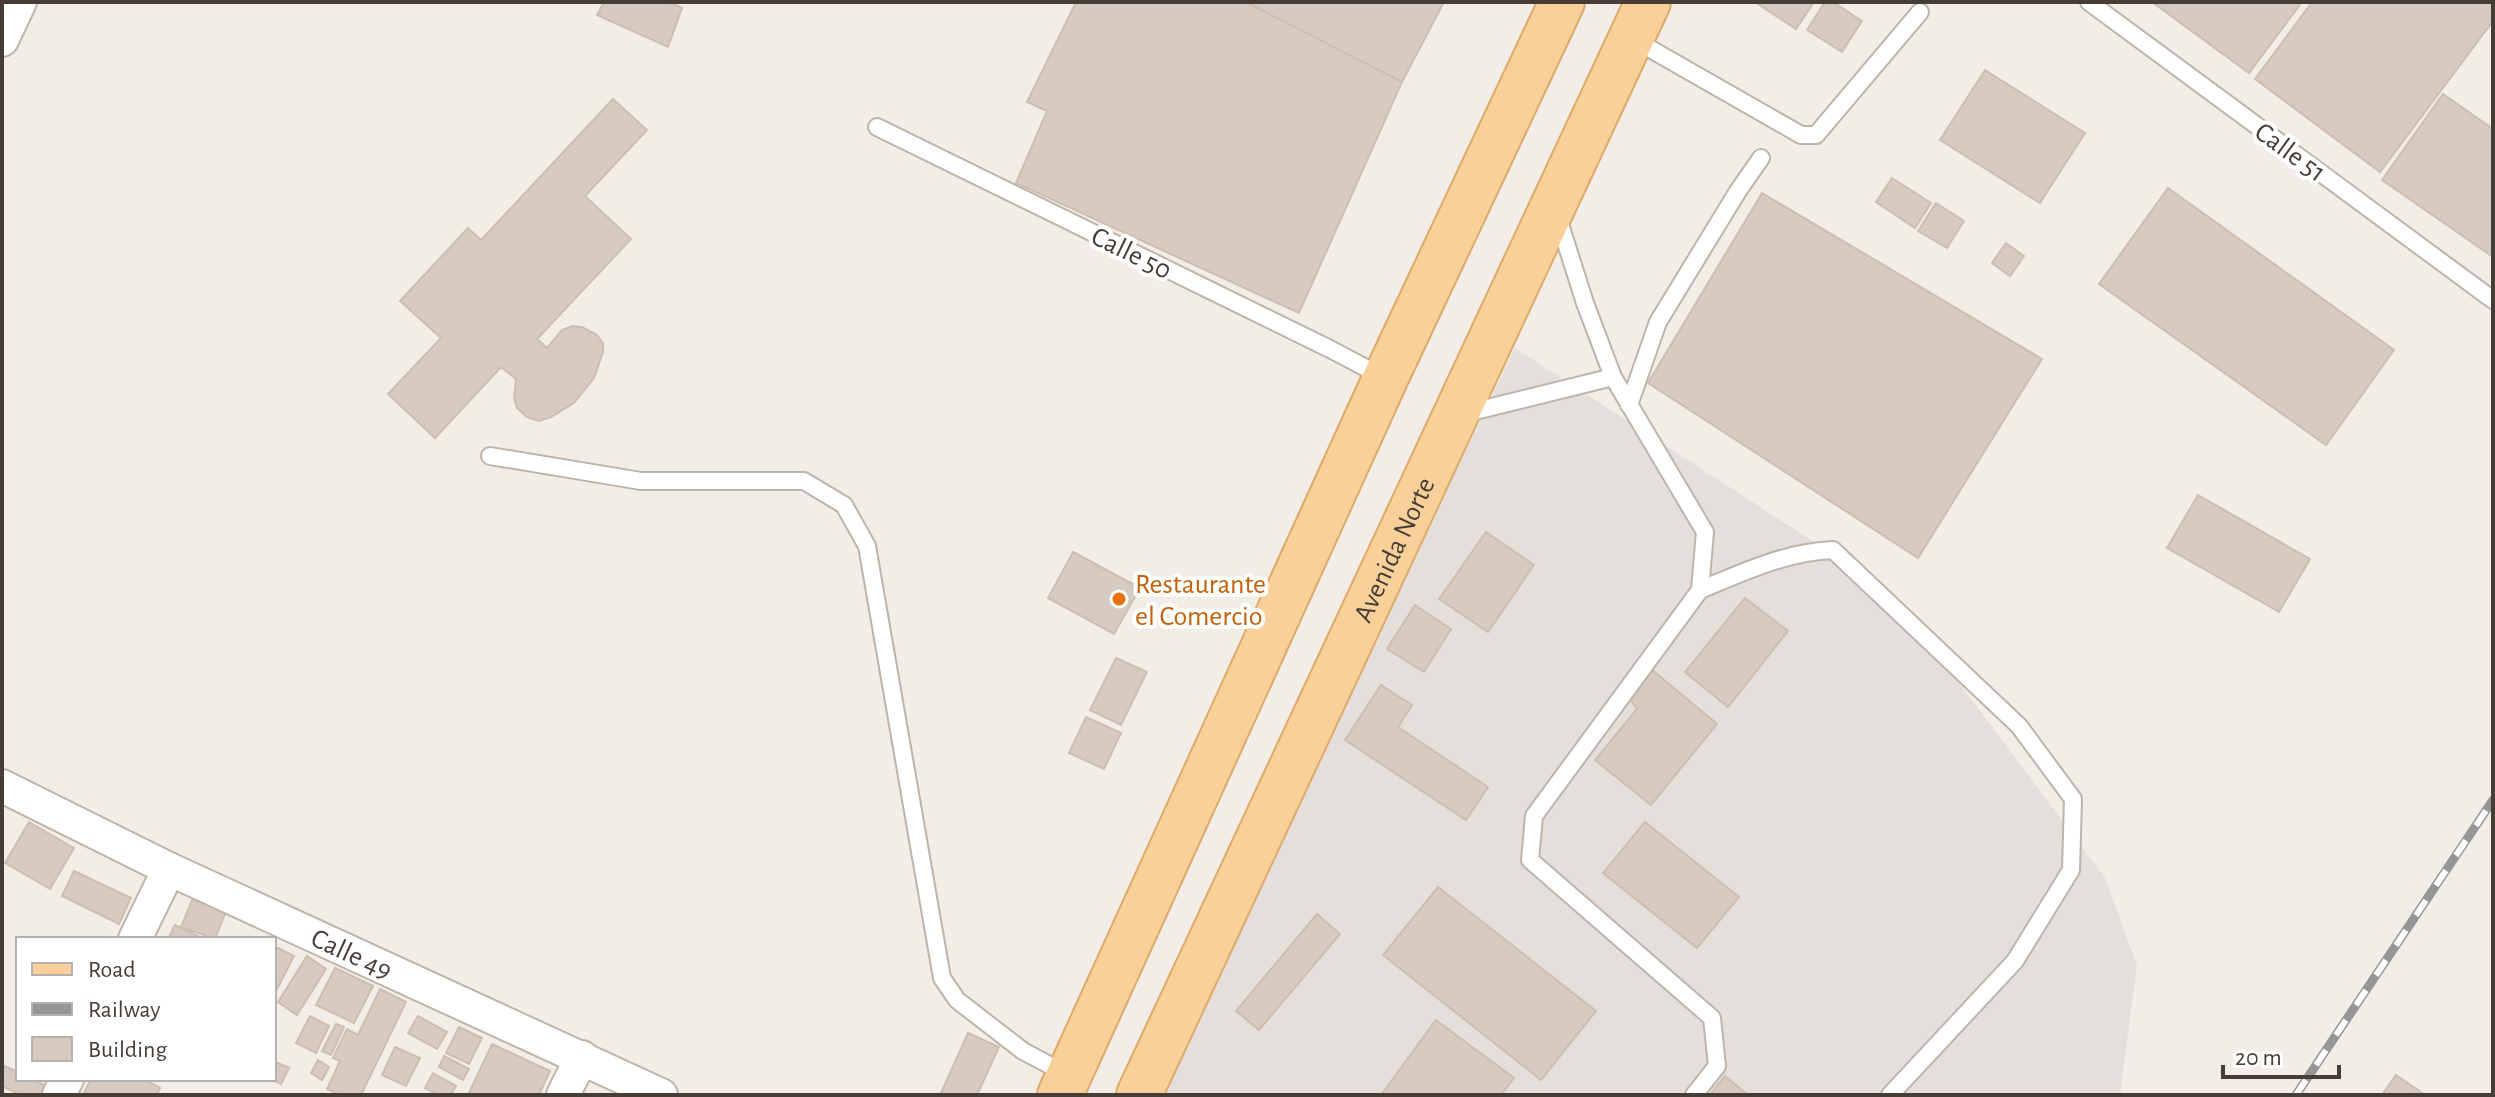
<svg xmlns="http://www.w3.org/2000/svg" width="2495" height="1097" font-family="'Alegreya Sans',sans-serif">
	<style>
		.industrial { fill: #e5dfdc }
		.building { fill: #d7cac0; stroke: #cebeb0; stroke-width: 2 }
		.lines { fill: none; stroke-linecap: round; stroke-linejoin: round }
		.service-casing { stroke: #beb4aa; stroke-width: 20 }
		.minor-casing { stroke: #beb4aa; stroke-width: 36 }
		.primary-casing { stroke: #deaa6a; stroke-width: 48 }
		.service { stroke: #fff; stroke-width: 16 }
		.minor { stroke: #fff; stroke-width: 32 }
		.primary { stroke: #f9d099; stroke-width: 44 }
		.rail-casing { stroke: #969696; stroke-width: 9 }
		.rail { stroke: #fff; stroke-width: 6; stroke-dasharray: 18; stroke-linecap: butt }
		.food-dot { fill: #e8710a; stroke: #fff; stroke-width: 3 }
		.labels { text-anchor: middle; stroke-width: 8; stroke-linejoin: round; paint-order: stroke }
		.street-label { font-size: 28px; fill: #453d36; stroke: #fff }
		.food-label { font-size: 28px; fill: #c56008; stroke: #fff; text-anchor: start }
	</style>
	<rect width="100%" height="100%" fill="#f3ede7"/>
	<!-- industrial -->
	<path class="industrial" d="M1515,348l376,244 214,286 32,87 -17,130h-964z"/>
	<!-- building -->
	<path class="building" d="M604,2h65l13,6 -14,39 -71,-32z
		M1076,2h170l156,80 -103,231 -283,-130 31,-72 -20,-9z
		M1246,2h198l-42,80z
		M1755,2h59l-18,27z
		M1825,2h8l29,19 -20,31 -35,-22z
		M2152,2h150l-53,71z
		M2312,2h181v19l-113,151 -125,-93z
		M1985,70l100,63 -45,70 -100,-63z
		M2443,94l50,35v128l-111,-77z
		M613,99l34,31 -62,66 46,43 -94,100 10,9 15,-18 10,-4 10,1 15,8 6,8v9l-9,26 -20,25 -23,14 -12,4 -12,-4 -10,-9 -3,-10 2,-19 -15,-12 -66,71 -47,-44 53,-56 -41,-37 68,-73 13,12z
		M1892,178l39,25 -16,25 -39,-26z
		M2168,188l226,162 -68,95 -227,-161z
		M1762,193l280,166 -124,199 -270,-175z
		M1936,203l28,18 -17,27 -29,-17z
		M2006,243l18,13 -14,20 -18,-13z
		M2198,495l112,64 -31,53 -112,-64z
		M1486,532l48,33 -46,67 -49,-33z
		M1073,552l67,36 -26,46 -66,-36z
		M1745,598l43,33 -60,76 -43,-35z
		M1415,605l36,24 -27,43 -37,-23z
		M1116,658l31,14 -26,53 -31,-15z
		M1651,669l66,55 -66,81 -56,-45 42,-51 -8,-11z
		M1381,685l31,20 -14,22 90,60 -22,33 -121,-80z
		M1086,717l35,16 -17,36 -35,-16z
		M29,822l45,26 -24,41 -45,-26z
		M1645,822l94,75 -42,51 -94,-75z
		M74,871l57,27 -12,26 -57,-28z
		M1438,887l158,124 -55,69 -158,-125z
		M193,898l33,13 -11,28 -34,-12z
		M1317,914l23,20 -81,96 -23,-19z
		M175,925l29,14h-36z
		M274,946l20,10 -20,39z
		M307,956l19,13 -29,46 -19,-13z
		M335,968l38,18 -19,37 -38,-18z
		M380,989l26,13 -45,93h-21l-13,-6 13,-28 -7,-3 14,-29 11,6z
		M310,1016l19,10 -13,27 -20,-10z
		M418,1016l29,16 -10,17 -29,-16z
		M1436,1020l78,58 -13,17h-120z
		M336,1024l8,3 -13,28 -9,-4z
		M459,1027l23,11 -13,26 -23,-11z
		M968,1033l31,14 -22,48h-37z
		M492,1044l58,27 -11,24h-71z
		M395,1047l25,11 -14,28 -24,-11z
		M444,1056l25,13 -6,11 -24,-13z
		M318,1060l11,7 -7,13 -11,-7z
		M274,1061l15,7 -8,16 -9,-5h2z
		M2,1065l16,7v7h14l12,6 -1,10h-22l-19,-9z
		M433,1073l23,13 -5,9h-13l-13,-7z
		M2396,1075l29,20h-43z
		M1725,1076l23,19h-38z
		M91,1079h53l16,9 -3,7h-74z"/>
	<g class="lines">
		<defs>
			<path id="service" d="M2089,2l404,298
				M1633,39l168,96h15l104,-123
				M877,127l453,222 55,29
				M1558,218l27,85 28,74 92,155 -5,58 -166,226 -4,44 182,158 5,48 -23,29
				M1629,405l29,-83 80,-131 23,-33
				M1463,414l150,-37
				M490,456l151,25h163l40,24 23,41 75,432 15,22 66,51 45,24
				M1700,590c44,-18 85,-38 133,-40l186,176 54,73 -2,71 -56,91 -125,134"/>
			<g id="minor">
				<path d="M2,40l18,-38"/>
				<path id="s1" d="M2,786l167,83 492,226"/>
				<path d="M135,939l34,-70"/>
				<path d="M59,1095l8,-16"/>
				<path d="M563,1095l19,-38"/>
			</g>
			<g id="primary">
				<path d="M1060,1095l325,-716 177,-377"/>
				<path id="s2" d="M1139,1095l509,-1093"/>
			</g>
		</defs>
		<!-- service casing -->
		<use href="#service" class="service-casing"/>
		<!-- minor casing -->
		<use href="#minor" class="minor-casing"/>
		<!-- primary casing -->
		<use href="#primary" class="primary-casing"/>
		<!-- service -->
		<use href="#service" class="service"/>
		<!-- minor -->
		<use href="#minor" class="minor"/>
		<!-- primary -->
		<use href="#primary" class="primary"/>
		<defs>
			<path id="rail" d="M2296,1095l197,-295"/>
		</defs>
		<!-- rail casing -->
		<use href="#rail" class="rail-casing"/>
		<!-- rail -->
		<use href="#rail" class="rail"/>
	</g>
	<!-- markers -->
	<circle class="food-dot" cx="1119" cy="599" r="8"/>
	<g class="labels">
		<!-- street labels -->
		<g class="street-label">
			<text transform="translate(2291 151) rotate(36)" y="10">Calle 51</text>
			<text transform="translate(1132 252) rotate(26)" y="10">Calle 50</text>
			<text dy="10" stroke="none"><textPath href="#s2" startOffset="602">Avenida Norte</textPath></text>
			<text dy="10" stroke="none"><textPath href="#s1" startOffset="388">Calle 49</textPath></text>
		</g>
		<!-- food labels -->
		<g class="food-label">
			<text x="1135" y="593">Restaurante<tspan x="1135" dy="32">el Comercio</tspan></text>
		</g>
	</g>
	<!-- border -->
	<rect width="2495" height="1097" fill="none" stroke="#453d36" stroke-width="8"/>
	<!-- legend -->
	<rect x="16" y="937" width="260" height="144" fill="#ffffff" stroke="#b5b1af" stroke-width="2"/>
	<rect x="32" y="963" width="40" height="12" fill="#f9d099" stroke="#b5b1af" stroke-width="2"/>
	<text x="88" y="977" font-size="24" fill="#453d36">Road</text>
	<rect x="32" y="1003" width="40" height="12" fill="#969696" stroke="#b5b1af" stroke-width="2"/>
	<text x="88" y="1017" font-size="24" fill="#453d36">Railway</text>
	<rect x="32" y="1037" width="40" height="24" fill="#d7cac0" stroke="#b5b1af" stroke-width="2"/>
	<text x="88" y="1057" font-size="24" fill="#453d36">Building</text>
	<!-- scale -->
	<path d="M2223 1065v12h116v-12" fill="none" stroke="#453d36" stroke-width="4"/>
	<text x="2235" y="1065" font-size="24" fill="#453d36" stroke="#ffffff" stroke-width="6" paint-order="stroke">20 m</text>
</svg>
